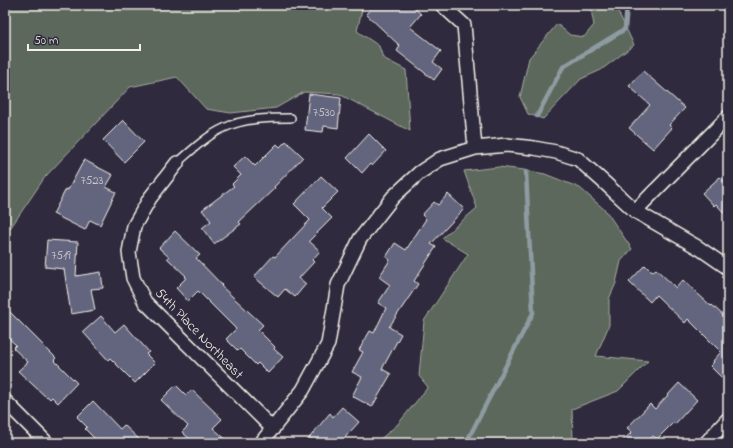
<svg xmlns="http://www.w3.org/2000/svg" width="733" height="448" font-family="'Indie Flower',sans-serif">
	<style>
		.green { fill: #5c685c; stroke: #a8aca2 }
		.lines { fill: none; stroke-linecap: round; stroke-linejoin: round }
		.stream { stroke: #8e9ca2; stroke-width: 4.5 }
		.building { fill: #64657f; stroke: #f4f1e8 }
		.lane-casing { stroke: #f4f1e8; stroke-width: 10 }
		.street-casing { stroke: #f4f1e8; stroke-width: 16 }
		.lane { stroke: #2f2a3d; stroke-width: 7 }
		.street { stroke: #2f2a3d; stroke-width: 13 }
		.labels { text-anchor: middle; stroke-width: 4; stroke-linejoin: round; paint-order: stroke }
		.number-label { font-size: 12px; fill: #d0cece }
		.street-label { font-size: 14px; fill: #f4f1e8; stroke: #2f2a3d }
	</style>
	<rect width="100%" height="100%" fill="#2f2a3d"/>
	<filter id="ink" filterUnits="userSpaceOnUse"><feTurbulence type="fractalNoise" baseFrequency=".025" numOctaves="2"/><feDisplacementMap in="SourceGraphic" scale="8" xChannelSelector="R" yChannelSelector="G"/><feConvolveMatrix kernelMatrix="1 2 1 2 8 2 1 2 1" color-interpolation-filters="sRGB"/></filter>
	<g filter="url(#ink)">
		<!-- green -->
		<path class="green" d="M5,5h358l-6,26 22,15 4,12 23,12 4,61 -71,-37 -35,-2 -28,16 -45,5 -25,-4 -29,-32 -47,10 -85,90 -40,59z
			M590,5h25l19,40 -33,25 -20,9 -38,40 -15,-5 -8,-17 9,-39 28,-34 13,11 14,2 10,-12z
			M499,167l25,3 21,4 35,14 26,23 26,38 -11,12 -5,22 -7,16v26l-13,31 52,5 -30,30 -46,18 1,32 -10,2h-187l22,-19 30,-37 -9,-11 5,-55 44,-67 -26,-16 35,-30 -13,-37z"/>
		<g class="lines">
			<!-- stream -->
			<path class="stream" d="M537,116l26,-49 62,-38 2,-24
				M466,443l67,-130 -7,-141"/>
		</g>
		<!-- building -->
		<path class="building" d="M374,5h37l10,9 -11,13 31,24 -8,11 9,7 -8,11 -37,-29 3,-5 -34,-32z
			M643,71l42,37 -16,17 3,3 -19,21 -24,-21 21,-23 -21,-19z
			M309,94l32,4 -3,30 -14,-2 -1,6 -18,-2z
			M123,120l21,22 -20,20 -21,-22z
			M369,134l17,17 -14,15 -2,-2 -8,9 -15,-15z
			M286,141l17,16 -29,30 1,1 -36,34 2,2 -27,20 -12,-16 9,-7 -9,-11 32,-24 -2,-2 9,-9 -8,-8 12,-11 10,10 22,-22 3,3z
			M84,160l29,15 -7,12 10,5 -16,33 -10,-5 -5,10 -32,-16 13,-25 2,1z
			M321,176l17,16 -16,16 10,10 -23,23 11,10 -8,9 2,2 -15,16 7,6 -11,13 -10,-8 -7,8 -24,-20 19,-21 2,1 35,-37 -16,-16z
			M720,177l8,8v32l-12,-13 -2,2 -12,-13z
			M448,194l16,15 -33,35 5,3 -22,34 4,3 -29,43 12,7 -19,35 9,5 -19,33 -20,-11 10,-19 -10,-5 11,-20 -4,-2 11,-19 4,2 12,-25 -8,-5 12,-18 -11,-8 11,-17 -4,-3 9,-14 11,7 20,-31 -4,-4 12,-13 4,3z
			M175,231l25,24 -4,3 26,27 -1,1 42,39 -5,5 17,17 -1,2 9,8 -15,16 -10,-10 -2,2 -16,-16 -2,2 -12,-12 10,-10 -38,-38 -10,10 -12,-13 10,-10 -1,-1 1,-1 -19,-18 2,-1 -10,-9z
			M47,240l31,2 -2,34 25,-4 2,16 -12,1 4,21 -24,4 -7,-45 -19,-2z
			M645,265l7,7 4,-3 20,19 7,-8 28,26 1,-1 16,15v64l-18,-18 4,-4 -1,-1 8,-9 -33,-33 -3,4 -29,-28 -6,7 -21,-20z
			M5,307l51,51 -2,2 23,23 -19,20 -6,-6 -2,2 -3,-3 -1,1 -28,-26 10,-9 -15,-14 3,-3 -11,-10z
			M101,316l14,16 9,-8 25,28 -3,2 9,9 -20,20 -25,-25 -2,2 -25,-28z
			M679,383l18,17 -22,24 -2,-1 -16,16 -4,-3 -7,7h-26l12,-11 -5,-4 23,-24 5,5z
			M176,385l10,10 6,-5 30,29 -9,9 17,15h-36l-12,-11 6,-6 -27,-26z
			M93,401l27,28 4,-4 19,18h-44l-14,-14 2,-2 -10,-10z
			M342,407l17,15 -19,21h-35l25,-30 3,4z"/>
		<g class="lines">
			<defs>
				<path id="lane" d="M177,163c14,-12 29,-27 47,-35 20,-10 45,-10 67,-10"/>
				<path id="street" d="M442,5l22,20 11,123 32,-3 27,3 22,4 22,7 28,25 29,27 64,37 29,20
					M177,163l-27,35 -16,28 -5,26 4,26 12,24 128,127
					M635,211l93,-94
					M5,401l42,42
					M261,443l42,-53 25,-46 10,-59 22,-46 33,-42 26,-24 21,-14 35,-11
					M706,443l22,-24"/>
			</defs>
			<!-- lane casing -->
			<use href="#lane" class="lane-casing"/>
			<!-- street casing -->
			<use href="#street" class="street-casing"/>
			<!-- lane -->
			<use href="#lane" class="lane"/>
			<!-- street -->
			<use href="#street" class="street"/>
		</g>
	</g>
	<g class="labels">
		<!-- number labels -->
		<g class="number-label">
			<text x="324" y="116">7530</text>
			<text x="92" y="184">7523</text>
			<text x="61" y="259">7519</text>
		</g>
		<!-- street labels -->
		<g class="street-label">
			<text transform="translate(200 333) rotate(46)" y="5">54th Place Northeast</text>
		</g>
	</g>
	<!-- margin -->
	<rect width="733" height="448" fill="none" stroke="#2f2a3d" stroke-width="20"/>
	<rect x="10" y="10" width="713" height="428" fill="none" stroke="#f4f1e8" stroke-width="1.5" filter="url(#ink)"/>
	<!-- scale -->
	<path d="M28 44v6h112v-6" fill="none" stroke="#f4f1e8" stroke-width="2"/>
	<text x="34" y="44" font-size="12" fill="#f4f1e8" stroke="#2f2a3d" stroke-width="3" paint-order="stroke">50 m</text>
</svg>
